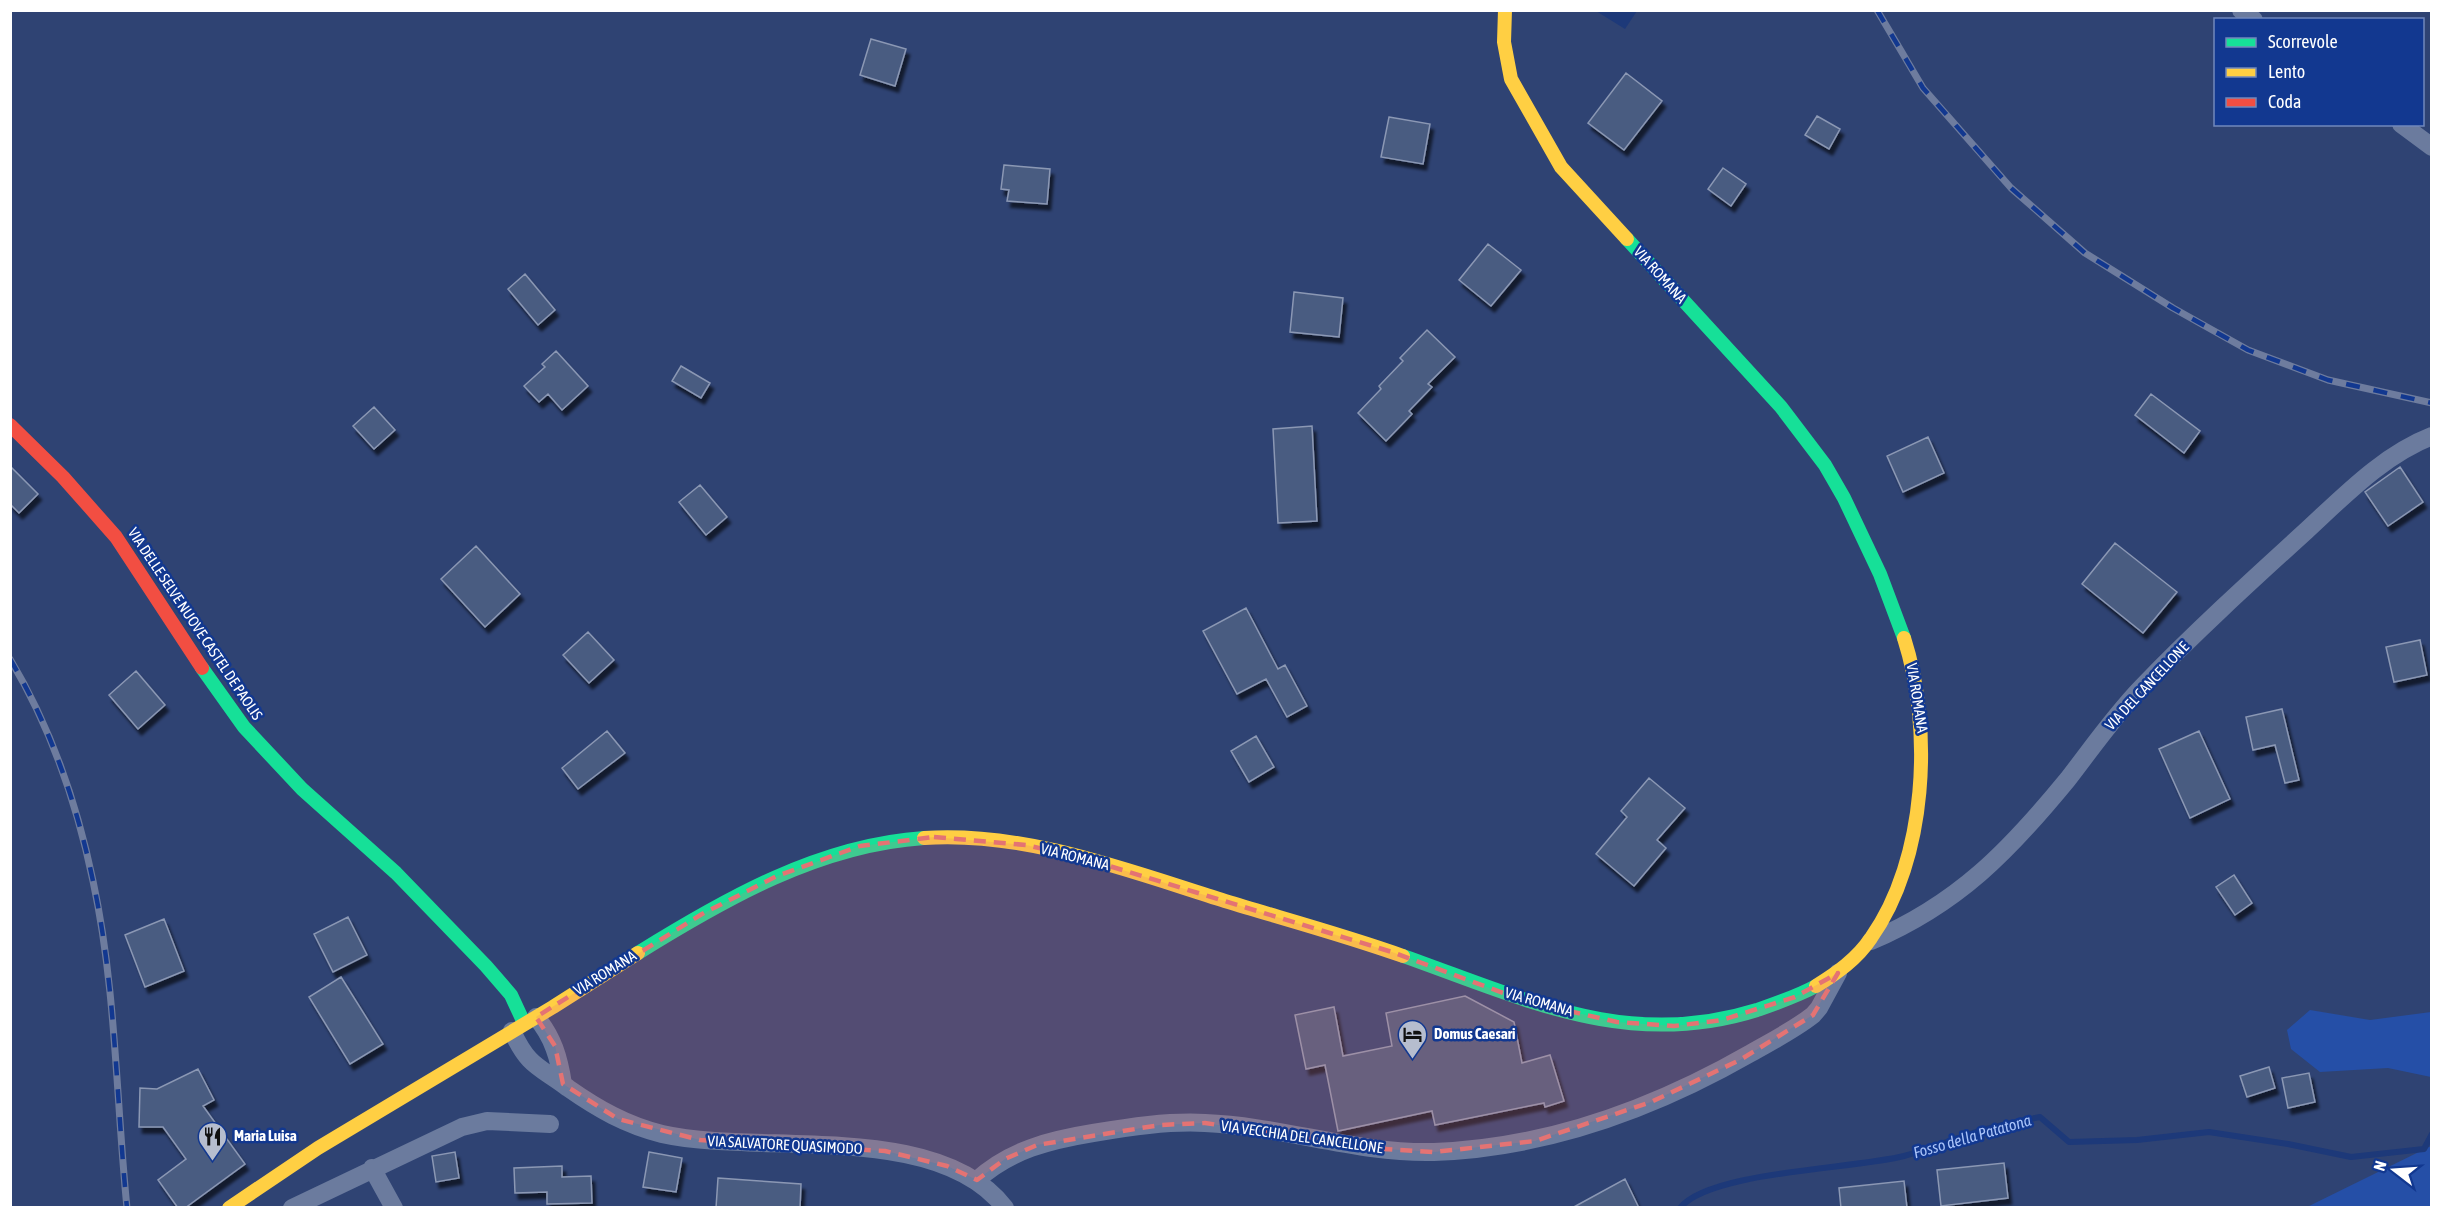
<svg xmlns="http://www.w3.org/2000/svg" width="2442" height="1218" font-family="'Asap Condensed',sans-serif">
	<style>
		.green { fill: #254fa7 }
		.water { fill: #1d3979 }
		.lines { fill: none; stroke-linecap: round; stroke-linejoin: round }
		.stream { stroke: #1d3979; stroke-width: 6 }
		.building { fill: #4a5b81; stroke: #8b98b4; stroke-width: 1.5; filter: url(#shadow) }
		.street { stroke: #6b7b9e; stroke-width: 18 }
		.fast { stroke: #16e098; stroke-width: 14 }
		.slow { stroke: #ffcf43; stroke-width: 14 }
		.jam { stroke: #f24e42; stroke-width: 14 }
		.rail-casing { stroke: #6e7c9e; stroke-width: 7 }
		.rail { stroke: #123890; stroke-width: 4.5; stroke-dasharray: 14; stroke-linecap: butt }
		.marked { fill: #e47373; fill-opacity: 0.2; stroke: #e47373; stroke-width: 4.5; stroke-dasharray: 12 8; stroke-linejoin: round }
		.labels { text-anchor: middle; stroke-width: 5; stroke-linejoin: round; paint-order: stroke }
		.street-label { font-size: 15px; fill: #fff; stroke: #123890 }
		.poi-label { font-size: 15px; font-weight: bold; fill: #fff; stroke: #123890; text-anchor: start }
		.water-label { font-size: 16px; font-style: italic; fill: #a9c3f9; stroke: #123890 }
	</style>
	<defs>
		<filter id="shadow"><feDropShadow dx="3.5" dy="6" stdDeviation="1.5" flood-color="#0009"/></filter>
	</defs>
	<rect width="100%" height="100%" fill="#2f4373"/>
	<!-- green -->
	<path class="green" d="M2310,1010l60,10 61,-8v65l-43,-9 -68,4 -29,-23 -4,-19z
		M2431,1146v61h-124z"/>
	<!-- water -->
	<path class="water" d="M1596,11h41l-12,18z"/>
	<g class="lines">
		<!-- stream -->
		<path class="stream" d="M1680,1208c29,-37 175,-39 224,-52 26,-7 52,-18 78,-26 19,-5 38,-9 58,-13l29,25 68,-2 72,-8 79,12 63,13 73,-8 8,-15"/>
	</g>
	<!-- building -->
	<path class="building" d="M871,39l35,10 -11,37 -35,-11z
		M1626,73l36,28 -38,49 -36,-27z
		M1817,116l23,13 -11,20 -24,-14z
		M1389,117l41,7 -7,40 -42,-7z
		M1004,165l46,4 -3,35 -40,-3 2,-11 -8,-1z
		M1723,168l23,16 -15,22 -23,-17z
		M1488,244l33,26 -30,36 -32,-26z
		M525,274l30,36 -17,15 -30,-36z
		M1294,292l49,6 -4,39 -49,-5z
		M1427,330l28,27 -27,27 4,3 -23,24 3,3 -26,27 -28,-28 23,-24 -2,-3 24,-25 -3,-3z
		M556,351l32,35 -26,24 -14,-16 -9,8 -15,-16 21,-19 -3,-3z
		M681,366l29,17 -9,15 -29,-17z
		M2151,394l49,37 -16,22 -49,-38z
		M374,407l21,23 -21,19 -21,-23z
		M1312,426l5,95 -39,2 -5,-94z
		M1928,437l16,36 -41,19 -16,-36z
		M10,466l28,28 -19,19 -9,-9z
		M2400,467l23,35 -35,24 -23,-34z
		M700,485l27,32 -21,18 -27,-33z
		M2115,543l62,49 -34,41 -61,-49z
		M476,546l44,48 -35,33 -44,-48z
		M1246,608l32,61 7,-4 22,41 -20,11 -21,-38 -29,15 -34,-63z
		M588,632l26,28 -25,23 -26,-28z
		M2420,640l7,35 -33,7 -8,-35z
		M136,671l29,34 -27,24 -29,-34z
		M2282,709l17,71 -14,3 -10,-38 -22,5 -7,-33z
		M607,731l18,22 -47,36 -16,-21z
		M2199,731l31,68 -40,19 -31,-69z
		M1256,736l18,31 -25,15 -18,-31z
		M1649,778l36,30 -28,32 9,8 -32,38 -38,-32 31,-37 -6,-6z
		M2234,875l18,28 -17,12 -19,-28z
		M348,917l19,38 -34,17 -19,-38z
		M164,919l20,52 -39,16 -20,-52z
		M341,977l42,67 -33,20 -41,-67z
		M1465,996l49,26 8,41 28,-8 14,46 -19,6 -1,-4 -109,22 -3,-14 -94,20 -13,-66 -19,4 -11,-54 39,-8 9,49 49,-10 -6,-33z
		M2269,1067l6,21 -28,9 -7,-21z
		M198,1069l16,31 -11,6 42,58 -60,44h-7l-20,-28 28,-21 -23,-32h-24l1,-39 17,1z
		M2309,1073l6,29 -27,6 -6,-30z
		M455,1152l4,26 -23,4 -4,-26z
		M649,1152l33,6 -6,34 -33,-5z
		M2004,1163l4,35 -67,8 -4,-36z
		M562,1166v11l29,-1 1,27 -45,1v-12l-32,1 -1,-25z
		M718,1178l83,6 -1,24h-84z
		M1625,1179l14,29h-67z
		M1904,1181l3,27h-66l-2,-20z"/>
	<g class="lines">
		<!-- street -->
		<path class="street" d="M2241,10l13,10
			M2401,124l31,23
			M1871,941c87,-37 138,-90 197,-162 24,-31 46,-63 74,-92 52,-54 108,-105 164,-156 38,-35 77,-76 126,-95
			M536,1017c17,20 23,41 27,67
			M512,1031c17,37 27,35 56,57 30,21 58,37 94,46 97,22 276,-14 343,74
			M372,1168l22,40
			M977,1180c33,-30 73,-40 116,-47 36,-6 75,-12 112,-10 77,3 152,31 229,29 112,-4 221,-44 317,-99 21,-12 43,-23 62,-38l6,-7 19,-35
			M292,1208l170,-81 25,-6 63,3"/>
		<!-- fast -->
		<path class="fast" d="M1627,239l154,168 44,58 19,33 36,76 24,64
			M202,668l42,59 58,62 94,84 90,93 25,29 13,28
			M638,953c87,-54 181,-108 286,-115
			M1403,956c120,42 224,95 354,54 20,-7 41,-14 59,-24"/>
		<!-- slow -->
		<path class="slow" d="M1505,10l-1,32 7,37 50,88 66,72
			M924,838c102,-7 205,33 301,63 59,18 119,34 178,55
			M1816,986c21,-13 41,-27 55,-48 56,-79 62,-210 33,-300
			M229,1208l89,-60 235,-141 85,-54"/>
		<!-- jam -->
		<path class="jam" d="M10,425l53,52 53,60 86,131"/>
		<defs>
			<path id="rail" d="M1877,10l46,78 88,100 74,65 88,55 75,42 80,30 104,23
				M10,659c40,67 67,145 83,222 23,106 23,218 34,327"/>
		</defs>
		<!-- rail casing -->
		<use href="#rail" class="rail-casing"/>
		<!-- rail -->
		<use href="#rail" class="rail"/>
	</g>
	<!-- marked area -->
	<path class="marked" d="M934,837l92,8 57,13 309,94 133,49 92,21 57,4 48,-6 73,-23 43,-24 -25,42 -73,45 -89,42 -116,39 -101,11 -65,-4 -164,-25 -45,2 -123,20 -32,14 -28,21 -30,-14 -62,-15 -185,-11 -82,-21 -55,-35 -8,-38 -19,-29 166,-103 75,-38 83,-30z"/>
	<!-- icons -->
	<defs>
		<symbol id="hotel-pin" viewBox="-11 -11 22 30"><path d="M0 17L-7.5 6A9.5 9.5 0 1 1 7.5 6Z" fill="#b6bdce" stroke="#123890"/><path d="M-6-4.5h1.5V1H6V5H4.5V3h-9V5H-6ZM-4 0a1.8 1.8 0 1 1 3.6 0ZM.5 0V-2.5h3Q6-2.5 6 0Z" fill="#111"/></symbol>
		<symbol id="restaurant-pin" viewBox="-11 -11 22 30"><path d="M0 17L-7.5 6A9.5 9.5 0 1 1 7.5 6Z" fill="#b6bdce" stroke="#123890"/><path d="M-5-6h1v4h1v-4h1v4h1v-4h1v5L-1.5 .5V6h-2V.5L-5-1ZM5-6V6H3V1.5H1.5Q1.5-4 5-6Z" fill="#111"/></symbol>
	</defs>
	<g fill-rule="evenodd">
		<use href="#hotel-pin" x="1396" y="1018" width="33" height="45"/>
		<use href="#restaurant-pin" x="196" y="1120" width="33" height="45"/>
	</g>
	<g class="labels">
		<!-- street labels -->
		<g class="street-label">
			<text transform="translate(1660 275) rotate(48)" y="5">VIA ROMANA</text>
			<text transform="translate(195 624) rotate(56)" y="5">VIA DELLE SELVE NUOVE CASTEL DE PAOLIS</text>
			<text transform="translate(2147 686) rotate(-47)" y="5">VIA DEL CANCELLONE</text>
			<text transform="translate(1917 698) rotate(81)" y="5">VIA ROMANA</text>
			<text transform="translate(1075 857) rotate(14)" y="5">VIA ROMANA</text>
			<text transform="translate(605 973) rotate(-32)" y="5">VIA ROMANA</text>
			<text transform="translate(1539 1002) rotate(16)" y="5">VIA ROMANA</text>
			<text transform="translate(1302 1137) rotate(8)" y="5">VIA VECCHIA DEL CANCELLONE</text>
			<text transform="translate(785 1145) rotate(3)" y="5">VIA SALVATORE QUASIMODO</text>
		</g>
		<!-- poi labels -->
		<g class="poi-label">
			<text x="1434" y="1039">Domus Caesari</text>
			<text x="234" y="1141">Maria Luisa</text>
		</g>
		<!-- water labels -->
		<g class="water-label">
			<text transform="translate(1972 1136) rotate(-16)" y="6">Fosso della Patatona</text>
		</g>
	</g>
	<!-- border -->
	<rect width="2442" height="1218" fill="none" stroke="#ffffff" stroke-width="24"/>
	<!-- legend -->
	<rect x="2214" y="18" width="210" height="108" fill="#123890" stroke="#7188bc" stroke-width="1.5"/>
	<rect x="2226" y="38" width="30" height="9" fill="#16e098" stroke="#7188bc" stroke-width="1.5"/>
	<text x="2268" y="48" font-size="18" fill="#ffffff">Scorrevole</text>
	<rect x="2226" y="68" width="30" height="9" fill="#ffcf43" stroke="#7188bc" stroke-width="1.5"/>
	<text x="2268" y="78" font-size="18" fill="#ffffff">Lento</text>
	<rect x="2226" y="98" width="30" height="9" fill="#f24e42" stroke="#7188bc" stroke-width="1.5"/>
	<text x="2268" y="108" font-size="18" fill="#ffffff">Coda</text>
	<!-- north arrow -->
	<g transform="translate(2394 1170) rotate(287)" stroke="#123890" stroke-width="4.5" paint-order="stroke">
	<path d="M0-4.5L10 22L0 15L-10 22Z" fill="#ffffff"/>
	<text y="-9" font-size="16" font-weight="bold" text-anchor="middle" fill="#ffffff">N</text>
	</g>
</svg>
